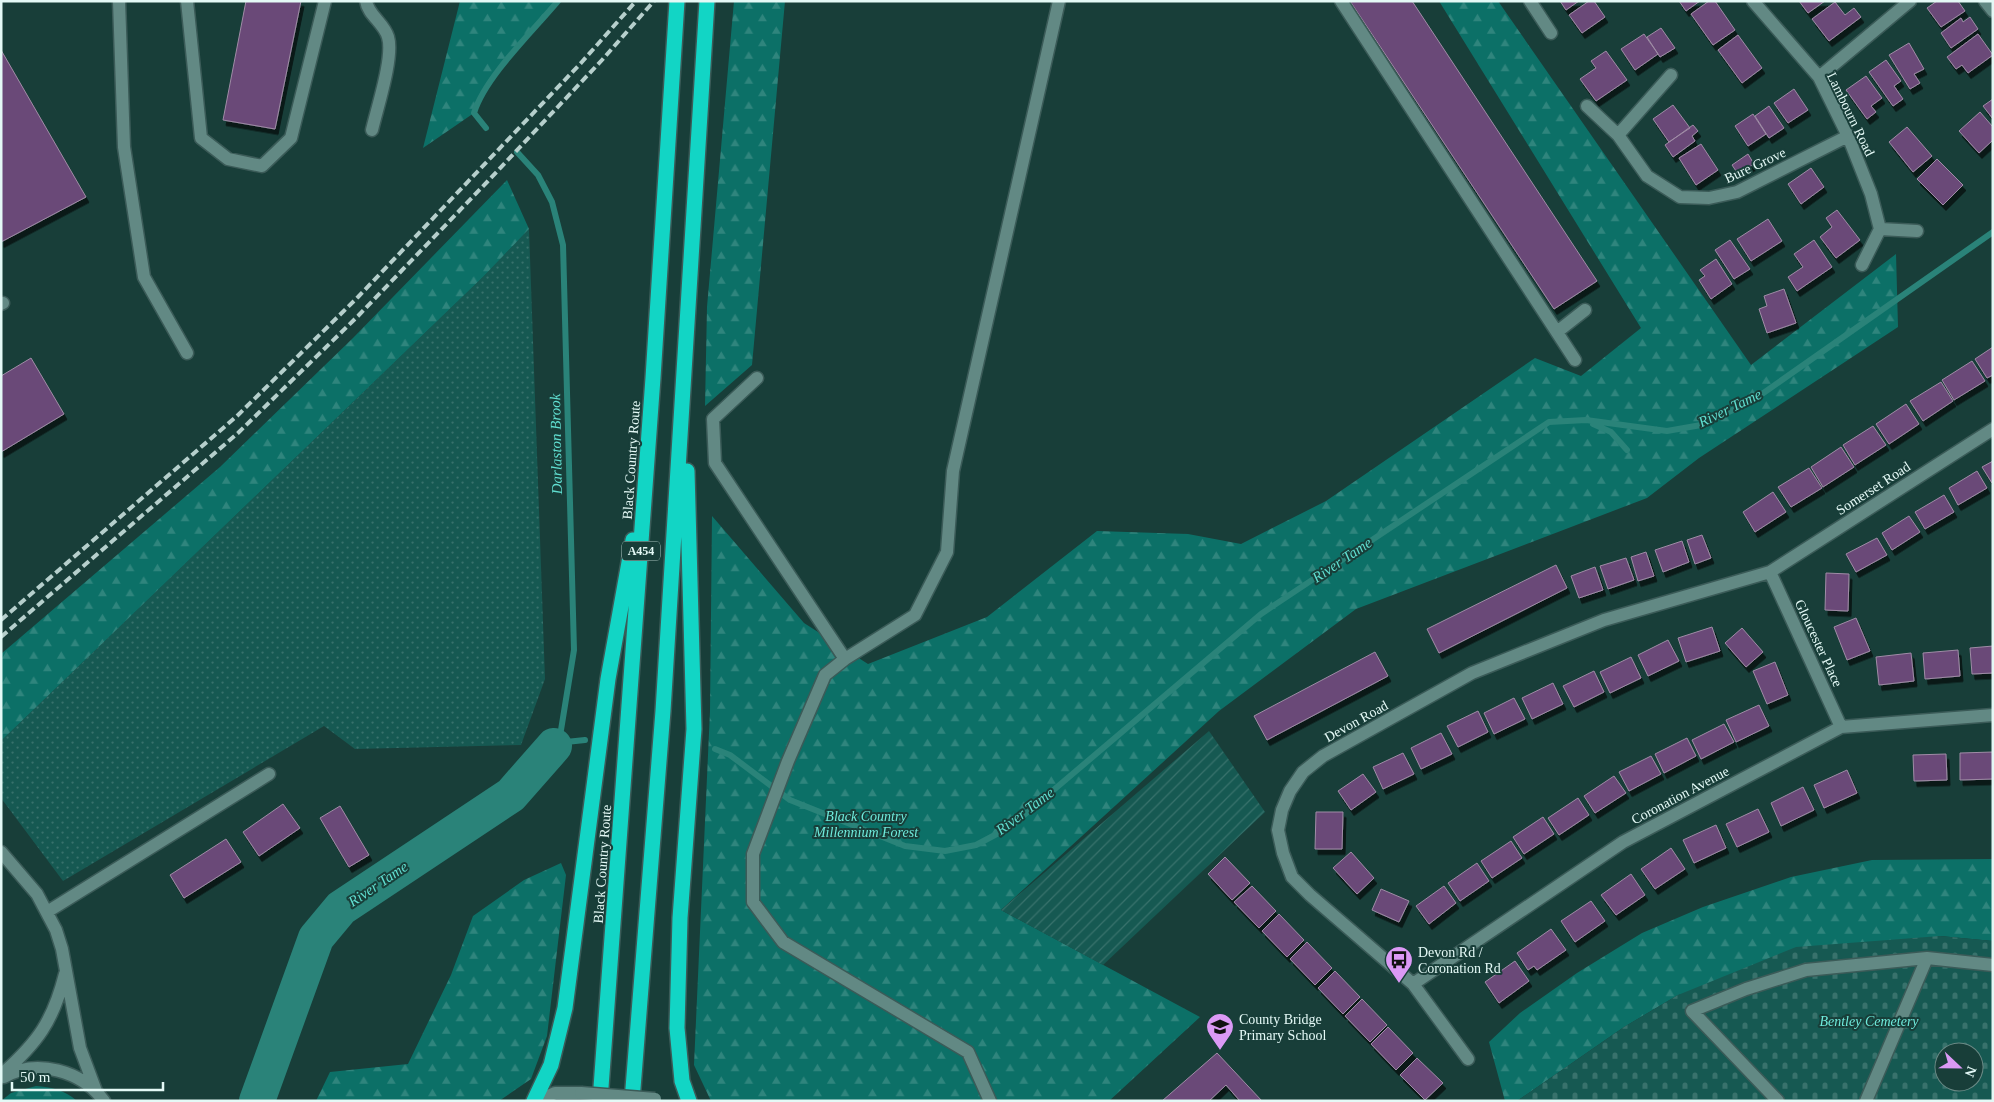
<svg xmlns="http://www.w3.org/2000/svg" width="1994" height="1102" font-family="Georgia,serif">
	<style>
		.grass { fill: url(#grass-dots) }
		.forest { fill: url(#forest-firs) }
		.cemetery { fill: url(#cemetery-stones); fill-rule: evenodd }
		.garden { fill: url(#garden-furrows) }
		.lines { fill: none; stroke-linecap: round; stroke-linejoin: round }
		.stream { stroke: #2a8379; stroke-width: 6 }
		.river { stroke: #2a8379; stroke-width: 36 }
		.building { fill: #6b4978; stroke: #9f8ca6; filter: url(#shadow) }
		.minor-casing { stroke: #3b5b58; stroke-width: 15 }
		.highway-casing { stroke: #3b5b58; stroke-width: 18 }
		.minor { stroke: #628984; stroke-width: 12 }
		.highway { stroke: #12d5c5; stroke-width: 15 }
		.rail { stroke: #b6cfcc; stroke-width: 4; stroke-dasharray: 8 4; stroke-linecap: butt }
		.minor-bridge-casing { stroke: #3b5b58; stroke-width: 15; stroke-linecap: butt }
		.minor-bridge { stroke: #628984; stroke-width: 12 }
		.labels { text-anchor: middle; stroke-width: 4; stroke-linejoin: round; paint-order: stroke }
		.shield { fill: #183e39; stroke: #a7c1bd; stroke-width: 1 }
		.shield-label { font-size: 12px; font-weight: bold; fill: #e4f9f6 }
		.street-label { font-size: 14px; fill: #e4f9f6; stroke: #183e39 }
		.park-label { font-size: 14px; font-style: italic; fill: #6febdc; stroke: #183e39 }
		.poi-label { font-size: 14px; fill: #e4f9f6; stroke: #183e39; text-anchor: start }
		.water-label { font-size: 15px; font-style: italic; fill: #60ded0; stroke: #183e39 }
	</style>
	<defs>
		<pattern id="grass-dots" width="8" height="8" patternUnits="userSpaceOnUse" patternTransform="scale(1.25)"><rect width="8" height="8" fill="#165952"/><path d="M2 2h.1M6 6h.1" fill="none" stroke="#38726c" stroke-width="1.8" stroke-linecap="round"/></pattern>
		<pattern id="forest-firs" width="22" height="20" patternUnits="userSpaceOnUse" patternTransform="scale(1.25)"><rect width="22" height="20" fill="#0c7067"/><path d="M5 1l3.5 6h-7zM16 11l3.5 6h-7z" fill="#2f857d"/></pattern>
		<pattern id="cemetery-stones" width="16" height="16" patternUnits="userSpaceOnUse" patternTransform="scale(1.25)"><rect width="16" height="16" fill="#165952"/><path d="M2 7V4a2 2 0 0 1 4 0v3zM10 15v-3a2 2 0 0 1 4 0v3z" fill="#38726c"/></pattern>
		<pattern id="garden-furrows" width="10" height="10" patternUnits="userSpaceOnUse" patternTransform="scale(1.25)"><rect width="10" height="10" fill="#165952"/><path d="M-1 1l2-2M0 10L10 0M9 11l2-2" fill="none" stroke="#38726c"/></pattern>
		<filter id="shadow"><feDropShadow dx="3" dy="5.5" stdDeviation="0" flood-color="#0009"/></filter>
	</defs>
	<rect width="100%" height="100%" fill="#183e39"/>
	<!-- grass -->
	<path class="grass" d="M529,229l16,450 -24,66 -166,4 -31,-23 -261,155 -62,-83v-57l482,-464z"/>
	<!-- forest -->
	<path class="forest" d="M460,1h98l-63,74 -17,24 -4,14 -51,35z
		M734,1h51l-33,364 -47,41 2,-99z
		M1439,1h59l253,364 145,-111 2,73 -199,131 -52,40 -291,111 -137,102 -218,199 199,107 -91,84h-398l-17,-36 16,-354 2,-195 92,107 64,41 119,-47 110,-86 91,3 53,10 85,-43 209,-143 46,18 60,-48z
		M507,180l22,49 -46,48 -482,464v-87l219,-187 134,-130z
		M1993,859v82l-53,-5 -262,59 -54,32 -107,74h-12l-16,-59 31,-29 57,-40 65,-40 61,-26 88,-30 81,-17z
		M561,863l5,12 -19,161 -16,43 -32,22h-183l14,-29 78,-8 43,-89 22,-59 51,-36z
		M36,1086c15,1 29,4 41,15h-76l10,-8z"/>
	<!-- cemetery -->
	<path class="cemetery" d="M1940,936l53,5v160h-476l107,-74 54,-32 118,-48zM1944,1052h30v30h-30z"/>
	<!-- garden -->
	<path class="garden" d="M1209,731l56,81 -162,153 -102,-55z"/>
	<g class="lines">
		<!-- stream -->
		<path class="stream" d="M486,128l-12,-15c11,-36 59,-82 84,-112
			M517,152l21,23 14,27 11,43 11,405 -13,80 -7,16
			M1593,424l18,8 16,18
			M554,746l12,-4 19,-2
			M715,749l15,6 60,45 115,46 40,5 31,-6 34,-18 251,-213 288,-192 37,-2 81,11 34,-6 51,-24 241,-169"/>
		<!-- river -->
		<path class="river" d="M257,1101l59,-163 25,-30 170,-113 43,-49"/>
	</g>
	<!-- building -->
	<path class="building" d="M246,1h55l-26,128 -52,-9z
		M1350,1h62l185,280 -43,28z
		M1560,1h19l-13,9z
		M1589,1h5l11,16 -23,16 -13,-18z
		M1679,1h21l-14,10z
		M1709,1h6l20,29 -22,15 -22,-31z
		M1799,1h26l-17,12z
		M1937,1h21l7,10 -24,16 -14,-19z
		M1835,2l10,13 9,-7 7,9 -32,24 -17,-22z
		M1970,17l8,12 -27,19 -10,-15 20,-15 2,4z
		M1661,28l14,20 -15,9 -13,-20z
		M1644,34l14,20 -23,16 -14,-21z
		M1978,34l15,21 -25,18 -6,-8 -6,4 -9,-12z
		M1738,35l24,33 -20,15 -24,-33z
		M1909,43l15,26 -10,5 6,9 -10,6 -21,-34z
		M1,50l85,147 -85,45z
		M1606,51l21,29 -31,21 -16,-22 16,-11 -5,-7z
		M1886,60l15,21 -7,5 9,13 -10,7 -24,-34z
		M1866,76l16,22 -11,8 5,6 -9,7 -21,-29z
		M1794,89l14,21 -20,13 -14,-20z
		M1993,99v20l-10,-13z
		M1673,105l17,23 -21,14 -16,-23z
		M1769,106l15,22 -15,10 -14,-22z
		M1980,112l13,15v13l-14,13 -20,-22z
		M1753,114l13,20 -18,12 -13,-20z
		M1693,125l5,6 -6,5 3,5 -22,16 -8,-12z
		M1907,127l25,29 -19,16 -24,-30z
		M1701,144l17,26 -22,15 -17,-27z
		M1748,154l6,10 -16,10 -6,-9z
		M1937,159l26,26 -20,20 -26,-26z
		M1811,168l13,19 -23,17 -13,-20z
		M1837,210l23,30 -24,18 -16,-21 12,-10 -6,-9z
		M1768,219l14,22 -31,20 -14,-22z
		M1730,240l20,29 -16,10 -19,-29z
		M1814,240l18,27 -35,24 -9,-14 15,-10 -9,-13z
		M1716,259l16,25 -21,15 -12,-19 6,-4 -5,-6z
		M1784,289l12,34 -29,10 -8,-24 8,-3 -3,-10z
		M1993,347v28l-6,3 -12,-19z
		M31,358l33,56 -63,38v-76z
		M1972,361l13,20 -31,19 -12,-20z
		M1941,382l12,19 -30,20 -13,-20z
		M1906,404l13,20 -30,20 -13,-20z
		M1873,426l13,19 -31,20 -12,-20z
		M1841,447l13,20 -31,20 -12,-20z
		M1993,461v22h-1l-10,-16z
		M1809,468l13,20 -31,19 -13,-20z
		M1977,471l10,17 -29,17 -9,-17z
		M1773,492l13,20 -31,20 -12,-20z
		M1944,495l10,17 -29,17 -10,-17z
		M1909,516l11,16 -28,18 -10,-17z
		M1702,535l9,23 -16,6 -8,-24z
		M1877,538l10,17 -31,17 -10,-18z
		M1682,541l7,21 -26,10 -8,-22z
		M1646,552l8,24 -16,5 -7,-24z
		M1626,558l8,22 -26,9 -8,-23z
		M1556,565l11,23 -128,65 -12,-24z
		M1595,567l8,23 -24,8 -8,-22z
		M1826,573l23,1 -1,37 -23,-1z
		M1856,618l14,33 -23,9 -13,-33z
		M1712,627l8,24 -34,11 -8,-24z
		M1742,628l21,24 -17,15 -21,-24z
		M1668,640l11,21 -31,15 -10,-21z
		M1993,646v27l-21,1 -2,-26z
		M1958,650l2,26 -35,3 -2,-26z
		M1375,652l13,24 -121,64 -13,-24z
		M1911,653l3,28 -35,4 -3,-28z
		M1631,657l10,21 -31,15 -10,-21z
		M1775,662l13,33 -21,9 -14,-33z
		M1594,671l10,21 -30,15 -11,-21z
		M1553,683l10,21 -31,15 -10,-21z
		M1514,698l11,21 -31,15 -10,-21z
		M1759,705l10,21 -33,16 -10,-22z
		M1478,711l10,21 -30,15 -11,-21z
		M1724,724l10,18 -33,17 -9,-19z
		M1441,733l11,21 -31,15 -10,-21z
		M1687,738l9,18 -32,17 -9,-19z
		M1993,752v27l-33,1v-27z
		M1403,753l11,21 -31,15 -10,-22z
		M1946,754l1,26 -33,1 -1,-26z
		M1651,756l10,18 -32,17 -10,-19z
		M1847,770l10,23 -33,15 -10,-23z
		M1363,774l13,18 -25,18 -13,-19z
		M1614,776l12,17 -31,20 -11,-17z
		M1803,787l11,23 -33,16 -10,-23z
		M1578,798l11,17 -30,20 -11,-17z
		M283,804l17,24 -41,28 -16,-24z
		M340,806l29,49 -20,12 -29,-49z
		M1758,809l11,23 -32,15 -11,-23z
		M1316,812h27l-1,37h-27z
		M1543,817l11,17 -30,20 -11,-17z
		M1716,825l10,23 -32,15 -11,-23z
		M226,839l15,23 -57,36 -14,-23z
		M1511,841l11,17 -30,20 -11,-17z
		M1671,848l14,21 -30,20 -14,-20z
		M1351,852l23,26 -17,16 -24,-26z
		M1225,857l25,26 -18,17 -24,-26z
		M1477,863l12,18 -29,20 -12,-18z
		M1631,874l14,21 -29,20 -15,-20z
		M1252,886l24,25 -17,17 -25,-26z
		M1444,886l12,17 -27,21 -13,-18z
		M1381,889l28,12 -10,21 -27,-12z
		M1591,901l14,20 -30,21 -14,-21z
		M1279,914l25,26 -17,17 -25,-26z
		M1551,929l15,21 -29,20 -3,-4 -6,4 -11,-17z
		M1307,942l25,26 -17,17 -25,-26z
		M1515,961l14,20 -30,22 -14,-21z
		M1335,971l25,26 -17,17 -25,-26z
		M1362,999l25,26 -17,17 -25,-26z
		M1388,1027l25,26 -17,17 -25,-26z
		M1217,1053l45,48h-22l-14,-16 -17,16h-47z
		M1417,1058l26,25 -18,17 -25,-25z"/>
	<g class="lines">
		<defs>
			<path id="minor" d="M119,1l5,146 20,130 43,76
				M187,1l14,137 27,21 34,7 29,-28 34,-137
				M366,1c2,14 18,22 22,36 6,20 -11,71 -16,93
				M1341,1l234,359
				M1530,1l21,32
				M1753,1l66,76 29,59 23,58 9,35
				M1985,1l8,10
				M1819,77l91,-76
				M1587,106l31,29 29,41 33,21 29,1 28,-6 111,-56
				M1618,135l53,-60
				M1862,265l18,-36 37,2
				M1,304l2,-1
				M1557,332l28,-22
				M757,378l-44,41 2,44 130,196
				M1770,572l71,155
				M1,852l36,42 19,36 6,19 18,99 16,43
				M47,912l222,-138
				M1413,984l210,-142 218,-115 152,-12
				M1468,1059l-55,-75 -103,-89 -18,-18 -9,-24 -5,-23 4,-20 8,-19 13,-19 20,-16 149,-83 132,-53 166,-48 223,-143
				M1,1075c36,-32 52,-53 64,-101
				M4,1077c33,-19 78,-6 100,24
				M537,1101l18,-8h26
				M990,1101l-22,-49 -185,-110 -30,-40v-48l35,-93 37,-86 20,-16 70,-44 32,-63 6,-81 106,-470
				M1778,1101l-86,-90 54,-22 60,-19 121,-12 66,7
				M1866,1101l61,-143"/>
			<path id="highway" d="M687,471l7,258 -14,189 -3,110 5,53 7,20
				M534,1101l17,-36 14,-57 43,-329 25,-139
				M600,1101l53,-723 24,-377
				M632,1101l31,-390 44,-710"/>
		</defs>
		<!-- minor casing -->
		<use href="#minor" class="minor-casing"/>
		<!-- highway casing -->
		<use href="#highway" class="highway-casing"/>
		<!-- minor -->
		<use href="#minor" class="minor"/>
		<!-- highway -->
		<use href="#highway" class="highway"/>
		<!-- rail -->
		<path class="rail" d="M1,620l236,-204 121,-119 223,-234 55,-62
			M1,637l237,-204 120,-117 130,-135 114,-121 52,-59"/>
		<defs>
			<path id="minor-bridge" d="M581,1093l74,6"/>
		</defs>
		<!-- minor-bridge casing -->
		<use href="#minor-bridge" class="minor-bridge-casing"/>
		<!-- minor-bridge -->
		<use href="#minor-bridge" class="minor-bridge"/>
	</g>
	<!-- icons -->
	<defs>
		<symbol id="bus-pin" viewBox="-11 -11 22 30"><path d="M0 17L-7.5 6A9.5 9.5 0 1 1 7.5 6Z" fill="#db99f5" stroke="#183e39"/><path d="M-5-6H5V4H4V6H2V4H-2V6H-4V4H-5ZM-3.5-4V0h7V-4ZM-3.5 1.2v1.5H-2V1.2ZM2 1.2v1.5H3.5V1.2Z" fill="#111"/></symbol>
		<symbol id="school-pin" viewBox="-11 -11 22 30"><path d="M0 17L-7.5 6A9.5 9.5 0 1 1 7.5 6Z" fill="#db99f5" stroke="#183e39"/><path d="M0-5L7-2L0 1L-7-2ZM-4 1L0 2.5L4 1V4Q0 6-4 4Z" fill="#111"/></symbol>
	</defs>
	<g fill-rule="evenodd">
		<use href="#bus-pin" x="1383" y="944" width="32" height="43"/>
		<use href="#school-pin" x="1204" y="1011" width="32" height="43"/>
	</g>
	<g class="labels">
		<!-- shield labels -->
		<rect class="shield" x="622" y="541.5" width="38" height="19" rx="4"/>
		<g class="shield-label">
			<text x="641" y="555">A454</text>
		</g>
		<!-- street labels -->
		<g class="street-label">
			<text transform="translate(1851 114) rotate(64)" y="5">Lambourn Road</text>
			<text transform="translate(1755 165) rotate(-25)" y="5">Bure Grove</text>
			<text transform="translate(631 460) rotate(-86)" y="5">Black Country Route</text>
			<text transform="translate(1873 488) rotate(-33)" y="5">Somerset Road</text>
			<text transform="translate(1819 643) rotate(65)" y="5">Gloucester Place</text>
			<text transform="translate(1356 721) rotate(-29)" y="5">Devon Road</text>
			<text transform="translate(1680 795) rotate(-28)" y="5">Coronation Avenue</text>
			<text transform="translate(602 864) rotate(-86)" y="5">Black Country Route</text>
		</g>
		<!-- park labels -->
		<g class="park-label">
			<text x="866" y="821">Black Country<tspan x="866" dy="16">Millennium Forest</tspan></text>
			<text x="1869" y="1026">Bentley Cemetery</text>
		</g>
		<!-- poi labels -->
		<g class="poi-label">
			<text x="1418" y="957">Devon Rd /<tspan x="1418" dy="16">Coronation Rd</tspan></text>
			<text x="1239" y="1024">County Bridge<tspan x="1239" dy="16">Primary School</tspan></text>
		</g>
		<!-- water labels -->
		<g class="water-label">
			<text transform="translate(1730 408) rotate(-26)" y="5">River Tame</text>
			<text transform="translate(556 444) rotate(-91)" y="5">Darlaston Brook</text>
			<text transform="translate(1342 560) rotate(-34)" y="5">River Tame</text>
			<text transform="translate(1025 811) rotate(-37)" y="5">River Tame</text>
			<text transform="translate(378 884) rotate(-34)" y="5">River Tame</text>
		</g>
	</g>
	<!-- border -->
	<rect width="1994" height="1102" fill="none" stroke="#e4f9f6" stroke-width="5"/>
	<!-- north arrow -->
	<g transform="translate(1959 1067) rotate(112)"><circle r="24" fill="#183e39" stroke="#6a8985"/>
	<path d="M0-4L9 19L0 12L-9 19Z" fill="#db99f5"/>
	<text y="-8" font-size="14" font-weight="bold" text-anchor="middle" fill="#e4f9f6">N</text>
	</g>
	<!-- scale -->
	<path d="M12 1082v8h151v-8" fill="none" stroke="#e4f9f6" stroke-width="2.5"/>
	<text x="20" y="1082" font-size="15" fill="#e4f9f6" stroke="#183e39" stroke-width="4" paint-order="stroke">50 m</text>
</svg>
